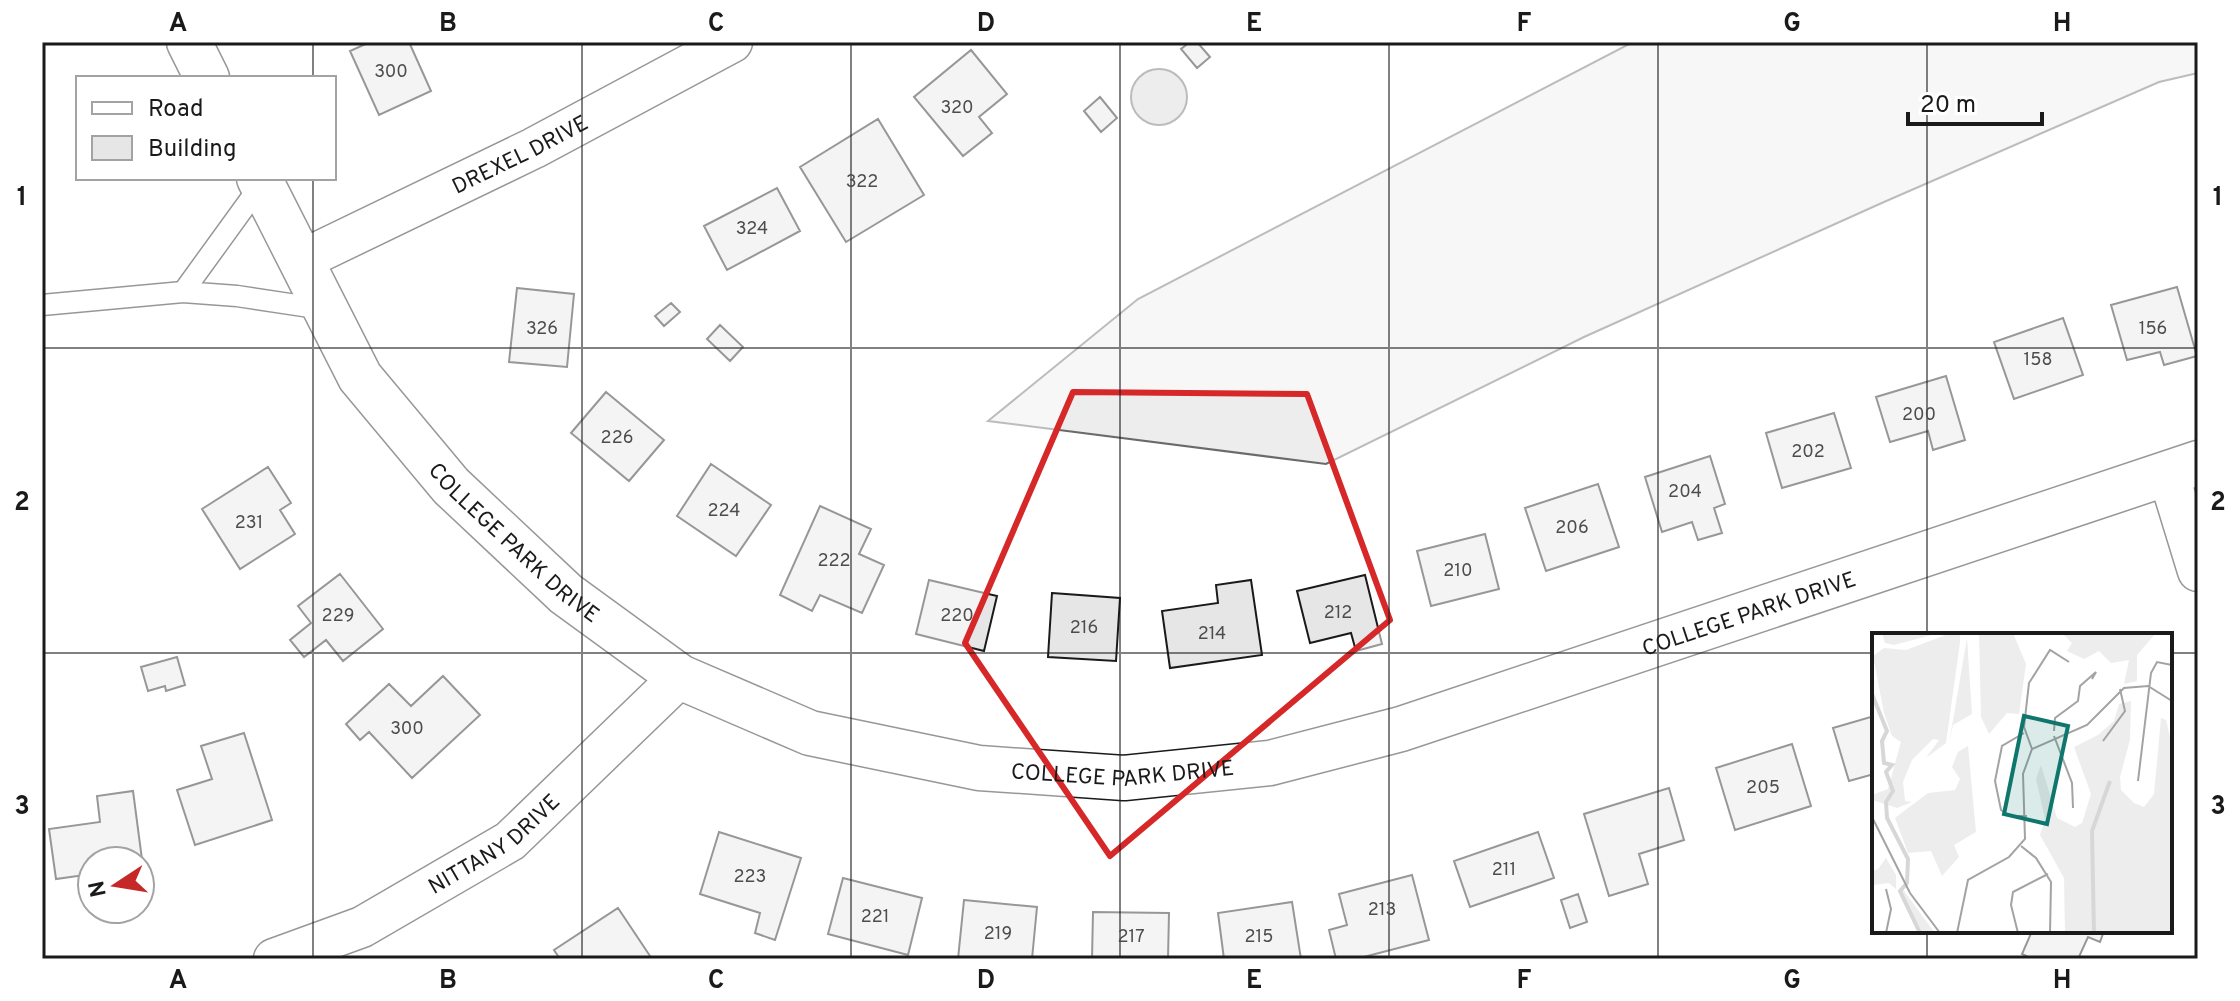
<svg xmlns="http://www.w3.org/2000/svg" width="2240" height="1001" font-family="Overpass,sans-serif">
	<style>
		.built { fill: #ededed; stroke: #6a6a6a; stroke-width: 2 }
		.water { fill: #d7d7d7; stroke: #6a6a6a; stroke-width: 2 }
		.building { fill: #e6e6e6; stroke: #1a1a1a; stroke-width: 2 }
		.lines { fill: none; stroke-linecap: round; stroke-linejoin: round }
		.lane-casing { stroke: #1a1a1a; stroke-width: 23 }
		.street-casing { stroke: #1a1a1a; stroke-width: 43 }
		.secondary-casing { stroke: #1a1a1a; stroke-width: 47 }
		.lane { stroke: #fff; stroke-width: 20 }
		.street { stroke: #fff; stroke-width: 40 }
		.secondary { stroke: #fff; stroke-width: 44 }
		.marked { fill: none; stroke: #d62828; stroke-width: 6; stroke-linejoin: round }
		.grid { fill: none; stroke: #1a1a1a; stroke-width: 2; stroke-opacity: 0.55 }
		.labels { text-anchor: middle; stroke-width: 6; stroke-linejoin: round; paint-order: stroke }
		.number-label { font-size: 18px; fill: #4d4d4d }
		.street-label { font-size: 22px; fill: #1a1a1a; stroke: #fff }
		.inset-river { fill: none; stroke: #d7d7d7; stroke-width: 4 }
		.inset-road { fill: none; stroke: #a3a3a3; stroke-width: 2 }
		.view { fill: #0f766e; fill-opacity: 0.15; stroke: #0f766e; stroke-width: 4 }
		.inset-edge { fill: none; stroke: #1a1a1a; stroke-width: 4 }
		.neatline { fill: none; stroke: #1a1a1a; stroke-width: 3 }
		.grid-label { font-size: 26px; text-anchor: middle; font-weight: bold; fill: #1a1a1a }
	</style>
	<rect width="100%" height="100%" fill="#fff"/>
	<!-- built -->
	<path class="built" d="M1633,42h565v31l-39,9 -275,120 -300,135 -258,127 -338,-43 150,-122z"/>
	<!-- water -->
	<path class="water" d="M1131 97a28 28 0 1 1 56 0a28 28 0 1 1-56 0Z"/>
	<!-- building -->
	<path class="building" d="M370,42h39l22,49 -52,24 -29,-64z
		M1190,42h7l13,15 -13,11 -16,-19z
		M971,50l36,44 -28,23 13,16 -29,23 -49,-59z
		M1100,97l17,21 -16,14 -17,-21z
		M878,119l46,76 -78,47 -46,-75z
		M777,188l23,43 -73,39 -23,-44z
		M2177,287l20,69 -33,9 -4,-13 -33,8 -16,-55z
		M517,288l57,6 -7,73 -58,-5z
		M671,303l9,9 -16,14 -9,-10z
		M2063,318l20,57 -69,24 -20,-57z
		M720,325l23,22 -13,14 -23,-22z
		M1946,376l19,64 -32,10 -5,-19 -38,11 -14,-45z
		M606,392l58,48 -35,41 -58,-48z
		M1834,413l17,55 -69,20 -16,-55z
		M1710,456l15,48 -11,4 8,25 -24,7 -6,-18 -30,10 -17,-55z
		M711,464l60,41 -35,51 -59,-40z
		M268,467l23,36 -11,7 15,24 -55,35 -38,-60z
		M1598,484l21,63 -73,24 -21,-63z
		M820,506l51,23 -12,25 25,11 -22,48 -42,-18 -8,16 -32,-16z
		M1485,534l14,55 -68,17 -14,-55z
		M340,574l43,55 -40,32 -17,-21 -22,17 -14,-17 21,-17 -13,-17z
		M1365,575l17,69 -26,7 -5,-18 -41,10 -13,-52z
		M929,580l68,16 -13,55 -68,-17z
		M1251,580l11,75 -92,13 -8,-57 56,-8 -2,-18z
		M1052,593l68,5 -4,63 -68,-4z
		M177,657l8,28 -19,6 -1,-5 -17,5 -7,-24z
		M443,676l37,39 -68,63 -43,-46 -9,8 -14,-16 43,-40 22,22z
		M1874,716v58l-25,7 -16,-53z
		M244,733l28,87 -77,25 -18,-55 35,-11 -11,-33z
		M1792,744l19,62 -76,24 -19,-62z
		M1669,788l15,52 -45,14 9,30 -39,12 -25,-82z
		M133,791l10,76 -3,1v-7h-48v13l-36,5 -7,-50 51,-7 -3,-26z
		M719,832l82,26 -26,82 -20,-7 5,-20 -60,-19z
		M1538,832l16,46 -84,29 -16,-46z
		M1412,875l17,65 -73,19h-20l-7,-29 18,-5 -8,-31z
		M843,878l79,20 -14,57 -80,-21z
		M1578,894l9,28 -17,6 -9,-28z
		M964,900l73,7 -5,52h-74z
		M1292,902l9,57h-77l-6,-46z
		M618,908l34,51h-92l-6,-9z
		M1093,912l76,1 -1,46h-76z
		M2032,931h72l-4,11 -12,-5 -10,22h-46l-10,-5z"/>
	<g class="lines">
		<defs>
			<path id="lane" d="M262,183l-79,109 54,4 86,13
				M42,305l141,-13"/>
			<g id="street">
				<path id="s1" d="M302,260l232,-112 198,-106"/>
				<path d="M2168,473l30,98"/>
				<path id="s2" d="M274,959l88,-32 148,-86 170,-164"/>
			</g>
			<g id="secondary">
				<path d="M189,42l18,36"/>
				<path id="s3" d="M259,178l101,199 91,109 115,108 114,83 130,56 169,35 145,10 146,-15 131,-34 797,-266"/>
			</g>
		</defs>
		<!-- lane casing -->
		<use href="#lane" class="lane-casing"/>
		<!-- street casing -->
		<use href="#street" class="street-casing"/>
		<!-- secondary casing -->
		<use href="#secondary" class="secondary-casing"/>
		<!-- lane -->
		<use href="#lane" class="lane"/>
		<!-- street -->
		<use href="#street" class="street"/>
		<!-- secondary -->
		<use href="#secondary" class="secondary"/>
	</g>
	<!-- marked area -->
	<path d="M0 0H2240V1001H0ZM1073,392l234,2 83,226 -280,236 -145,-213z" fill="#fff" fill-opacity=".55" fill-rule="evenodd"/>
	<path class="marked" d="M1073,392l234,2 83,226 -280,236 -145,-213z"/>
	<!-- grid -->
	<path class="grid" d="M313,42v36M582,42v917M851,42v917M1120,42v917M1389,42v917M1658,42v917M1927,42v593M313,178v781M42,348h2156M42,653h1832M2170,653h28M1927,931v28"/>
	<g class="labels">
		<!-- number labels -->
		<g class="number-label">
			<text x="391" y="77">300</text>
			<text x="957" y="113">320</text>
			<text x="862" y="187">322</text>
			<text x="752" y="234">324</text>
			<text x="542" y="334">326</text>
			<text x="2153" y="334">156</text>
			<text x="2038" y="365">158</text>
			<text x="1919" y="420">200</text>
			<text x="617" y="443">226</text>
			<text x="1808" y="457">202</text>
			<text x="1685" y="497">204</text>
			<text x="724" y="516">224</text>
			<text x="249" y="528">231</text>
			<text x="1572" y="533">206</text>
			<text x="834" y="566">222</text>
			<text x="1458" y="576">210</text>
			<text x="1338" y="618">212</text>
			<text x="338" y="621">229</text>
			<text x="957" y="621">220</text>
			<text x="1084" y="633">216</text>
			<text x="1212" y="639">214</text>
			<text x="407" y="734">300</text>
			<text x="1763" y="793">205</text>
			<text x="1504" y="875">211</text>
			<text x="750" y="882">223</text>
			<text x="1382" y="915">213</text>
			<text x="875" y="922">221</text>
			<text x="998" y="939">219</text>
			<text x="1131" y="942">217</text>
			<text x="1259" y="942">215</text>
		</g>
		<!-- street labels -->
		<g class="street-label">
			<text dy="8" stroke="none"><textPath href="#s1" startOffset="242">DREXEL DRIVE</textPath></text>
			<text dy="8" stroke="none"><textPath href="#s3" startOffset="450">COLLEGE PARK DRIVE</textPath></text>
			<text dy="8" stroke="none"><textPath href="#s3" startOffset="1772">COLLEGE PARK DRIVE</textPath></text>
			<text dy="8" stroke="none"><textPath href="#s3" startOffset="1122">COLLEGE PARK DRIVE</textPath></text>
			<text dy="8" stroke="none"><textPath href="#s2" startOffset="250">NITTANY DRIVE</textPath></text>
		</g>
	</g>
	<!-- overview -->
	<g transform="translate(1872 633)">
		<rect width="300" height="300" fill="#fff"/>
		<path d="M10,0h57l-45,12 -9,-2zM79,0h9v9l-14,101 -20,15 13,-18 -6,-1 -21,21 -9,22 2,19 7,1 -15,6 -25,-8v-5l16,-6 13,-47 -9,-6 -8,-23 -11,-57 11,-8 22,2zM107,0h34l13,31 -7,50 -12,-1 -18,21 -8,-17zM190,0h94l-19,22v26l-13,3 5,-24 -18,3 -12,-12 -15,8 -17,-8 5,-8zM95,5l5,76 -19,11 -4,19zM259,68l-1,39 -10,37 1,13 13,13 10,4 10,-13 7,-76 5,2 6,25v188h-107l-1,-55 -24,-43 5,-16 -9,-40 5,-14 16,53 18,9 7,-4 9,-29 -17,-47 24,-12 16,-14 5,-17zM96,113l8,86 -22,13 5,12 -17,19 -11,-25 -23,2 -13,-35 33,-25 27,-3 5,-11 -8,-12 6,-15zM14,225l10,17v14l-7,-6 -16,2 -1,-22 1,8 5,-2zM32,254v4l31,42h-14l-15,-29 -5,-15z" fill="#ededed"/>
		<path class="inset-river" d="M0,61l15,37 -5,10 2,22 8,2 -6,7 7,19 -7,11 1,16 21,41 -1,24 -7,8 20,42M222,300l-2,-102 18,-50"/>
		<path class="inset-road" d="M182,98l1,-13 23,-17 2,-15 16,-14 -4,7M152,100l-22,13 -7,35 6,29 9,6h17M182,103l18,47 1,25M231,108l22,-30 -5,-22M160,116l-8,-22 5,-44 21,-33 19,12M266,148l13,-108 6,-11 15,3M0,184l38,76 30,40M149,213l15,12 15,24 -1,51M14,300l5,-24 -5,-20M85,300l11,-53 41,-23 16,-18 -2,-65 9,-25 55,-24 37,-37 24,-2 24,15M146,300l-7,-28 2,-13 35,-18"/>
		<path class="view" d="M152,83l44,10 -21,98 -43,-10z"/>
		<rect width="300" height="300" class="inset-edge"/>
	</g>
	<!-- border -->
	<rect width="2240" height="1001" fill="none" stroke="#ffffff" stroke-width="88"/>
	<!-- legend -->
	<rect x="76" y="76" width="260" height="104" fill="#ffffff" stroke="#a3a3a3" stroke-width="2"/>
	<rect x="92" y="102" width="40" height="12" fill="#ffffff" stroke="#a3a3a3" stroke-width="2"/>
	<text x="148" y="116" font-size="24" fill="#1a1a1a">Road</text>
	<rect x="92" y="136" width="40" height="24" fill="#e6e6e6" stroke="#a3a3a3" stroke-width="2"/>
	<text x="148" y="156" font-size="24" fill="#1a1a1a">Building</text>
	<!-- north arrow -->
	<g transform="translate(116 885) rotate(258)"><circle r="38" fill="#ffffff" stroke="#a3a3a3" stroke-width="2"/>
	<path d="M0-6L14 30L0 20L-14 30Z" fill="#c62828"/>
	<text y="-12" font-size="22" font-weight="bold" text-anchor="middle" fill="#1a1a1a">N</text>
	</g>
	<!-- scale -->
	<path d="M1908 112v12h134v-12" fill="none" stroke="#1a1a1a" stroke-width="4"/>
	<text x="1920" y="112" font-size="24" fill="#1a1a1a" stroke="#ffffff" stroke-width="6" paint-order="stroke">20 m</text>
	<rect x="44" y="44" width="2152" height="913" class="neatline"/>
	<g class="grid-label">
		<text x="178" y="31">A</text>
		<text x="448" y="31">B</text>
		<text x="716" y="31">C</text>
		<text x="986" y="31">D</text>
		<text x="1254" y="31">E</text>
		<text x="1524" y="31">F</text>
		<text x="1792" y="31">G</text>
		<text x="2062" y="31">H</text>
		<text x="22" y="205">1</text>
		<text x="2218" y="205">1</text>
		<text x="22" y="510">2</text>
		<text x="2218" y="510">2</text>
		<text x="22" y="814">3</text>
		<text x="2218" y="814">3</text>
		<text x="178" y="988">A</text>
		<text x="448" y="988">B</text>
		<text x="716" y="988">C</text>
		<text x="986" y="988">D</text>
		<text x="1254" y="988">E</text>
		<text x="1524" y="988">F</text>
		<text x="1792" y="988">G</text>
		<text x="2062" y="988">H</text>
	</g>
</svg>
